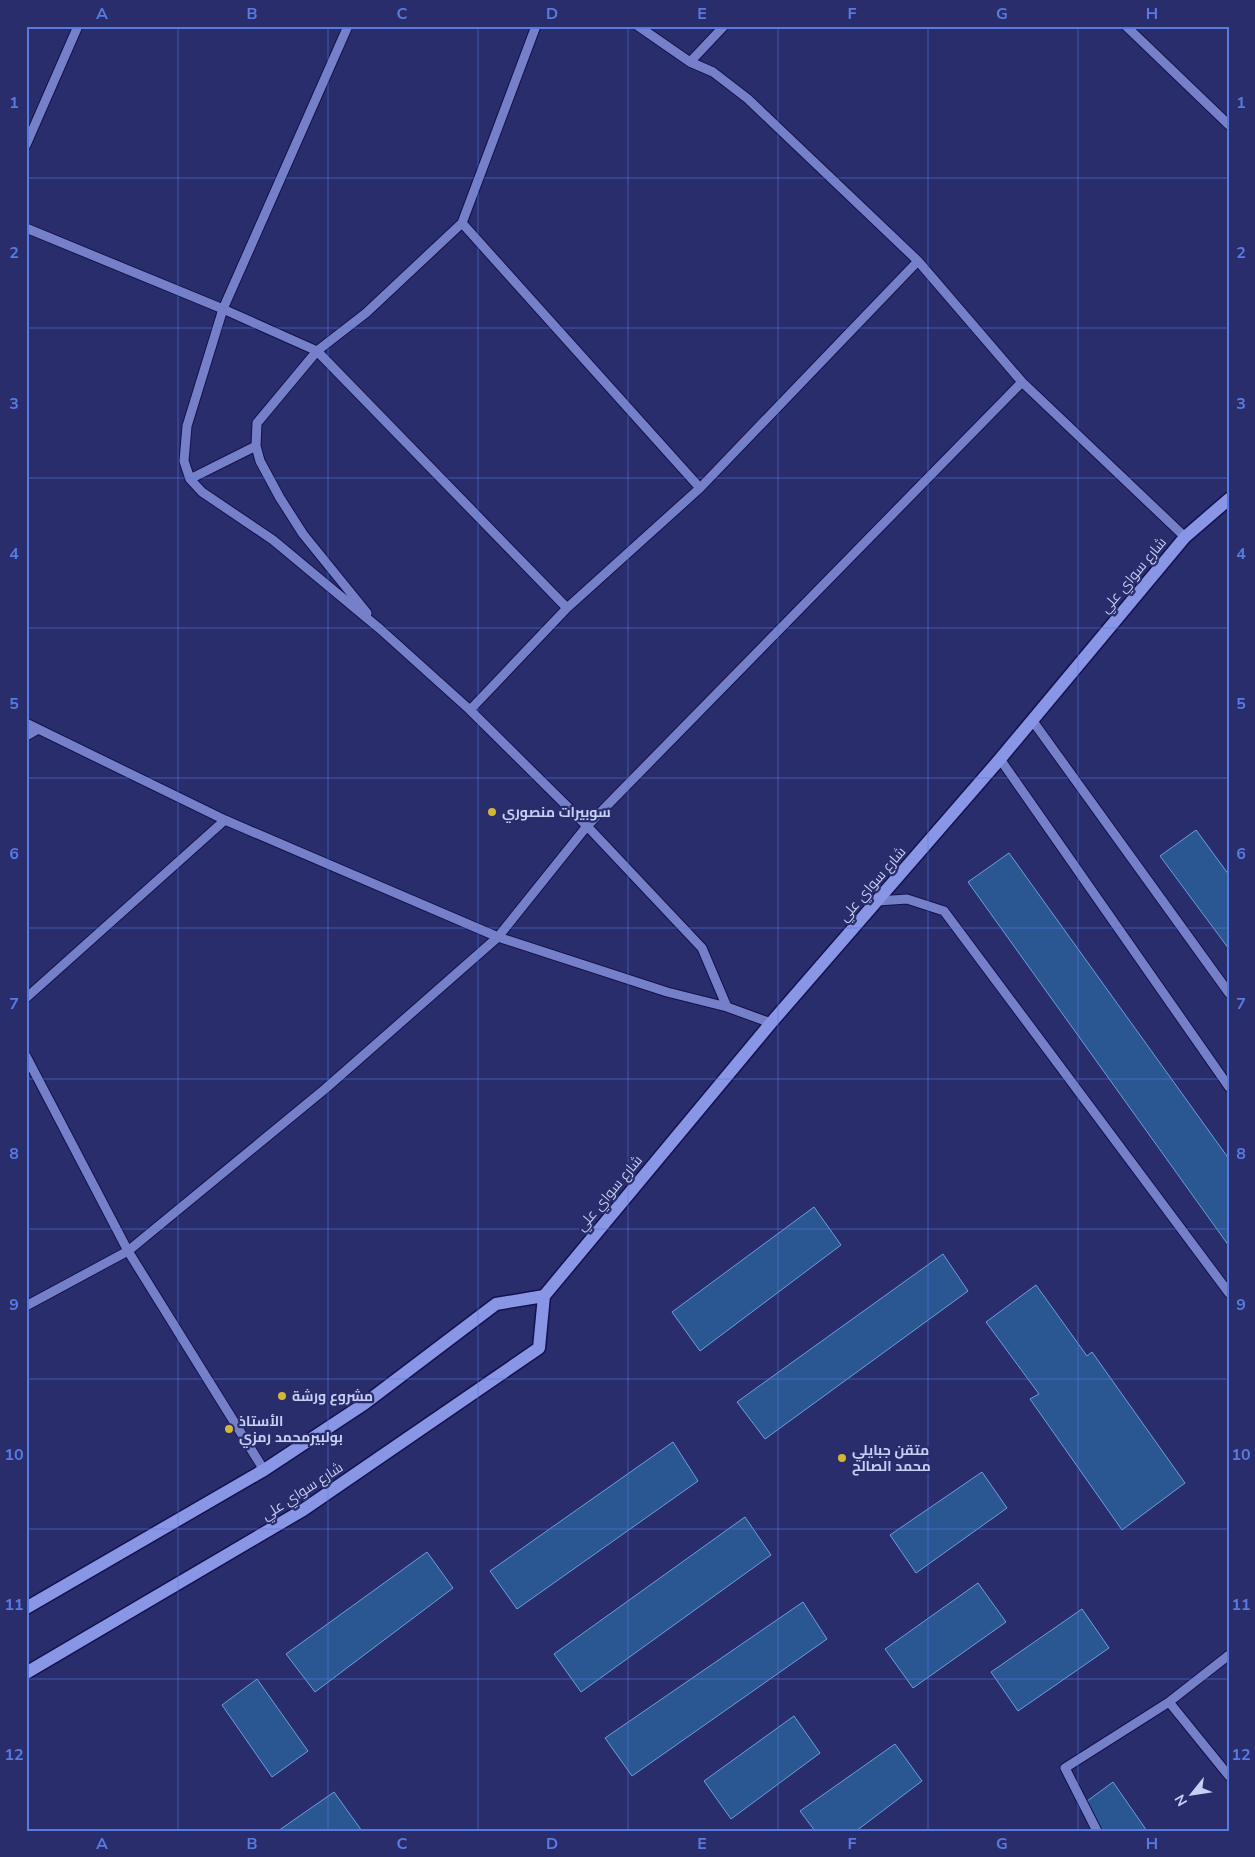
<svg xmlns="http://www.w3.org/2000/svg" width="1255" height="1857" font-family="'Nunito Sans',Cairo,sans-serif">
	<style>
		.building { fill: #2a5691; stroke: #6e9ddd }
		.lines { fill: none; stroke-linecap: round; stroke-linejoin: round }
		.minor-casing { stroke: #14114f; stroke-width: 11 }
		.major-casing { stroke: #14114f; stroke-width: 15 }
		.minor { stroke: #7680c8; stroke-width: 9 }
		.major { stroke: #8995e5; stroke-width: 12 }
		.grid { fill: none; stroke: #587be2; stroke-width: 1; stroke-opacity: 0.55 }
		.poi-dot { fill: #d2b735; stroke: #2a2d6c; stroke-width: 2 }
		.labels { text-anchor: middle; stroke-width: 4.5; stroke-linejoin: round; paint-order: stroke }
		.street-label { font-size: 14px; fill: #c7cff5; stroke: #2a2d6c }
		.poi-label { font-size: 14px; font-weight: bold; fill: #c7cff5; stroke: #2a2d6c; text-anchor: start }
		.neatline { fill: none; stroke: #587be2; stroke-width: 2 }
		.grid-label { font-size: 16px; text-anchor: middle; font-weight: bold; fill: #587be2 }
	</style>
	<rect width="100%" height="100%" fill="#2a2d6c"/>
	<!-- building -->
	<path class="building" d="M1196,830l33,45v74l-69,-93z
		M1009,853l220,306v87l-261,-364z
		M814,1207l27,38 -141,106 -28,-39z
		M943,1254l25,37 -203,148 -28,-37z
		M1036,1285l51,71 5,-4 93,131 -63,47 -92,-131 9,-5 -53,-72z
		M673,1442l25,39 -181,128 -27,-38z
		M982,1472l25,36 -91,65 -26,-38z
		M745,1517l26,38 -190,137 -27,-38z
		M427,1552l26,36 -138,104 -29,-38z
		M978,1583l28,39 -93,66 -28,-39z
		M803,1602l24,37 -195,137 -27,-38z
		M1082,1609l27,39 -91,63 -27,-39z
		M257,1679l51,72 -36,26 -50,-72z
		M794,1716l26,37 -89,66 -27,-38z
		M895,1744l27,37 -66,50h-41l-15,-20z
		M1113,1782l34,49h-52l-16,-24z
		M334,1792l28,39h-84z"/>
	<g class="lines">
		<defs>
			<path id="minor" d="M348,26l-125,283 -36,117 -3,35 6,18 12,13 71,48 107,89 90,81 97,-102 133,-120 218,-227
				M638,26l52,36 23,10 35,27 170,162 104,121 163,155
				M1126,26l103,99
				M690,62l34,-36
				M26,145l52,-119
				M462,223l238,265
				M26,228l197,81 94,42 250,257
				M190,479l66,-33
				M367,613l-64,-79 -23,-36 -20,-37 -4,-15 1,-23 60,-72 49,-38 96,-90 74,-197
				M470,710l117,116 115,122 25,59
				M1032,720l197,273
				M26,723l199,97 273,117 169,55 60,15 44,16
				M26,736l12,-7
				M1000,759l229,328
				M878,901l29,-2 37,12 285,382
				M26,998l199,-178
				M26,1056l102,195 136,219
				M26,1306l102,-55 197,-162 173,-152 89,-111 435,-444
				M1169,1702l60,74
				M1097,1831l-32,-63 104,-66 60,-47"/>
			<path id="major" d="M26,1608l238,-138 100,-66 132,-100 48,-8
				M26,1673l277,-163 236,-162 5,-52 227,-273 229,-264 185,-222 44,-38"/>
		</defs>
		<!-- minor casing -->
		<use href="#minor" class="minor-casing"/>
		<!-- major casing -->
		<use href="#major" class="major-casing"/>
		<!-- minor -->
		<use href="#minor" class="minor"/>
		<!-- major -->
		<use href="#major" class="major"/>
	</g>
	<!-- grid -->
	<path class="grid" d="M178,26v1805M328,26v1805M478,26v1805M628,26v1805M778,26v1805M928,26v1805M1078,26v1805M26,178h1203M26,328h1203M26,478h1203M26,628h1203M26,778h1203M26,928h1203M26,1079h1203M26,1229h1203M26,1379h1203M26,1529h1203M26,1679h1203"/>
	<!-- markers -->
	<g class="poi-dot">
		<circle cx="492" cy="812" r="5"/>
		<circle cx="282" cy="1396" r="5"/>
		<circle cx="229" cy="1429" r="5"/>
		<circle cx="842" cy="1458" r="5"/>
	</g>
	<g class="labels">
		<!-- street labels -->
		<g class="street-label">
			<text transform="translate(1133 575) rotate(-50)" y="5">شارع سواي علي</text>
			<text transform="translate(872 884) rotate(-49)" y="5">شارع سواي علي</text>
			<text transform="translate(609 1193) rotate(-50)" y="5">شارع سواي علي</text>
			<text transform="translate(302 1491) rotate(-33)" y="5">شارع سواي علي</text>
		</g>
		<!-- poi labels -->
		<g class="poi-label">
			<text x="502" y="817">سوبيرات منصوري</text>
			<text x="292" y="1401">مشروع ورشة</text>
			<text x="239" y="1426">الأستاذ<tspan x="239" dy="16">بولبيرمحمد رمزي</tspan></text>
			<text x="852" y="1455">متقن جبايلي<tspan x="852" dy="16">محمد الصالح</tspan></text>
		</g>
	</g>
	<!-- border -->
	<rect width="1255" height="1857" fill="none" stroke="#2a2d6c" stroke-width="55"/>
	<!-- north arrow -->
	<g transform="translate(1192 1794) rotate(240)" stroke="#2a2d6c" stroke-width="4" paint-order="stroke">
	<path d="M0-4L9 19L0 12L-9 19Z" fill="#c7cff5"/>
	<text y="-8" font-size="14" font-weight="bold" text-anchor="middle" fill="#c7cff5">N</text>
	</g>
	<rect x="28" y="28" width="1200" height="1802" class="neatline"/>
	<g class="grid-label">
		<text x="102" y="19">A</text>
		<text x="252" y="19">B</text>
		<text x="402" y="19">C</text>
		<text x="552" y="19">D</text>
		<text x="702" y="19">E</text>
		<text x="852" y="19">F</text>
		<text x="1002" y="19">G</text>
		<text x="1152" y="19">H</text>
		<text x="14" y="108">1</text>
		<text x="1241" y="108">1</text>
		<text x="14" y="258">2</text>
		<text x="1241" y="258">2</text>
		<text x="14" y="409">3</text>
		<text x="1241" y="409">3</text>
		<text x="14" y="559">4</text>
		<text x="1241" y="559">4</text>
		<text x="14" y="709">5</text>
		<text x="1241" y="709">5</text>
		<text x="14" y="859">6</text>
		<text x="1241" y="859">6</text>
		<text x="14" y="1009">7</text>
		<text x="1241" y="1009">7</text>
		<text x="14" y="1159">8</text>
		<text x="1241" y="1159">8</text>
		<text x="14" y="1310">9</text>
		<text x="1241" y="1310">9</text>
		<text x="14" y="1460">10</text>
		<text x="1241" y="1460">10</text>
		<text x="14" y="1610">11</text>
		<text x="1241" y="1610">11</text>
		<text x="14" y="1760">12</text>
		<text x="1241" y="1760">12</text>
		<text x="102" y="1849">A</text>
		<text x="252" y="1849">B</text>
		<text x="402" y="1849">C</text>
		<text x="552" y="1849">D</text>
		<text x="702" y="1849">E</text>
		<text x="852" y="1849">F</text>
		<text x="1002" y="1849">G</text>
		<text x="1152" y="1849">H</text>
	</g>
</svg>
